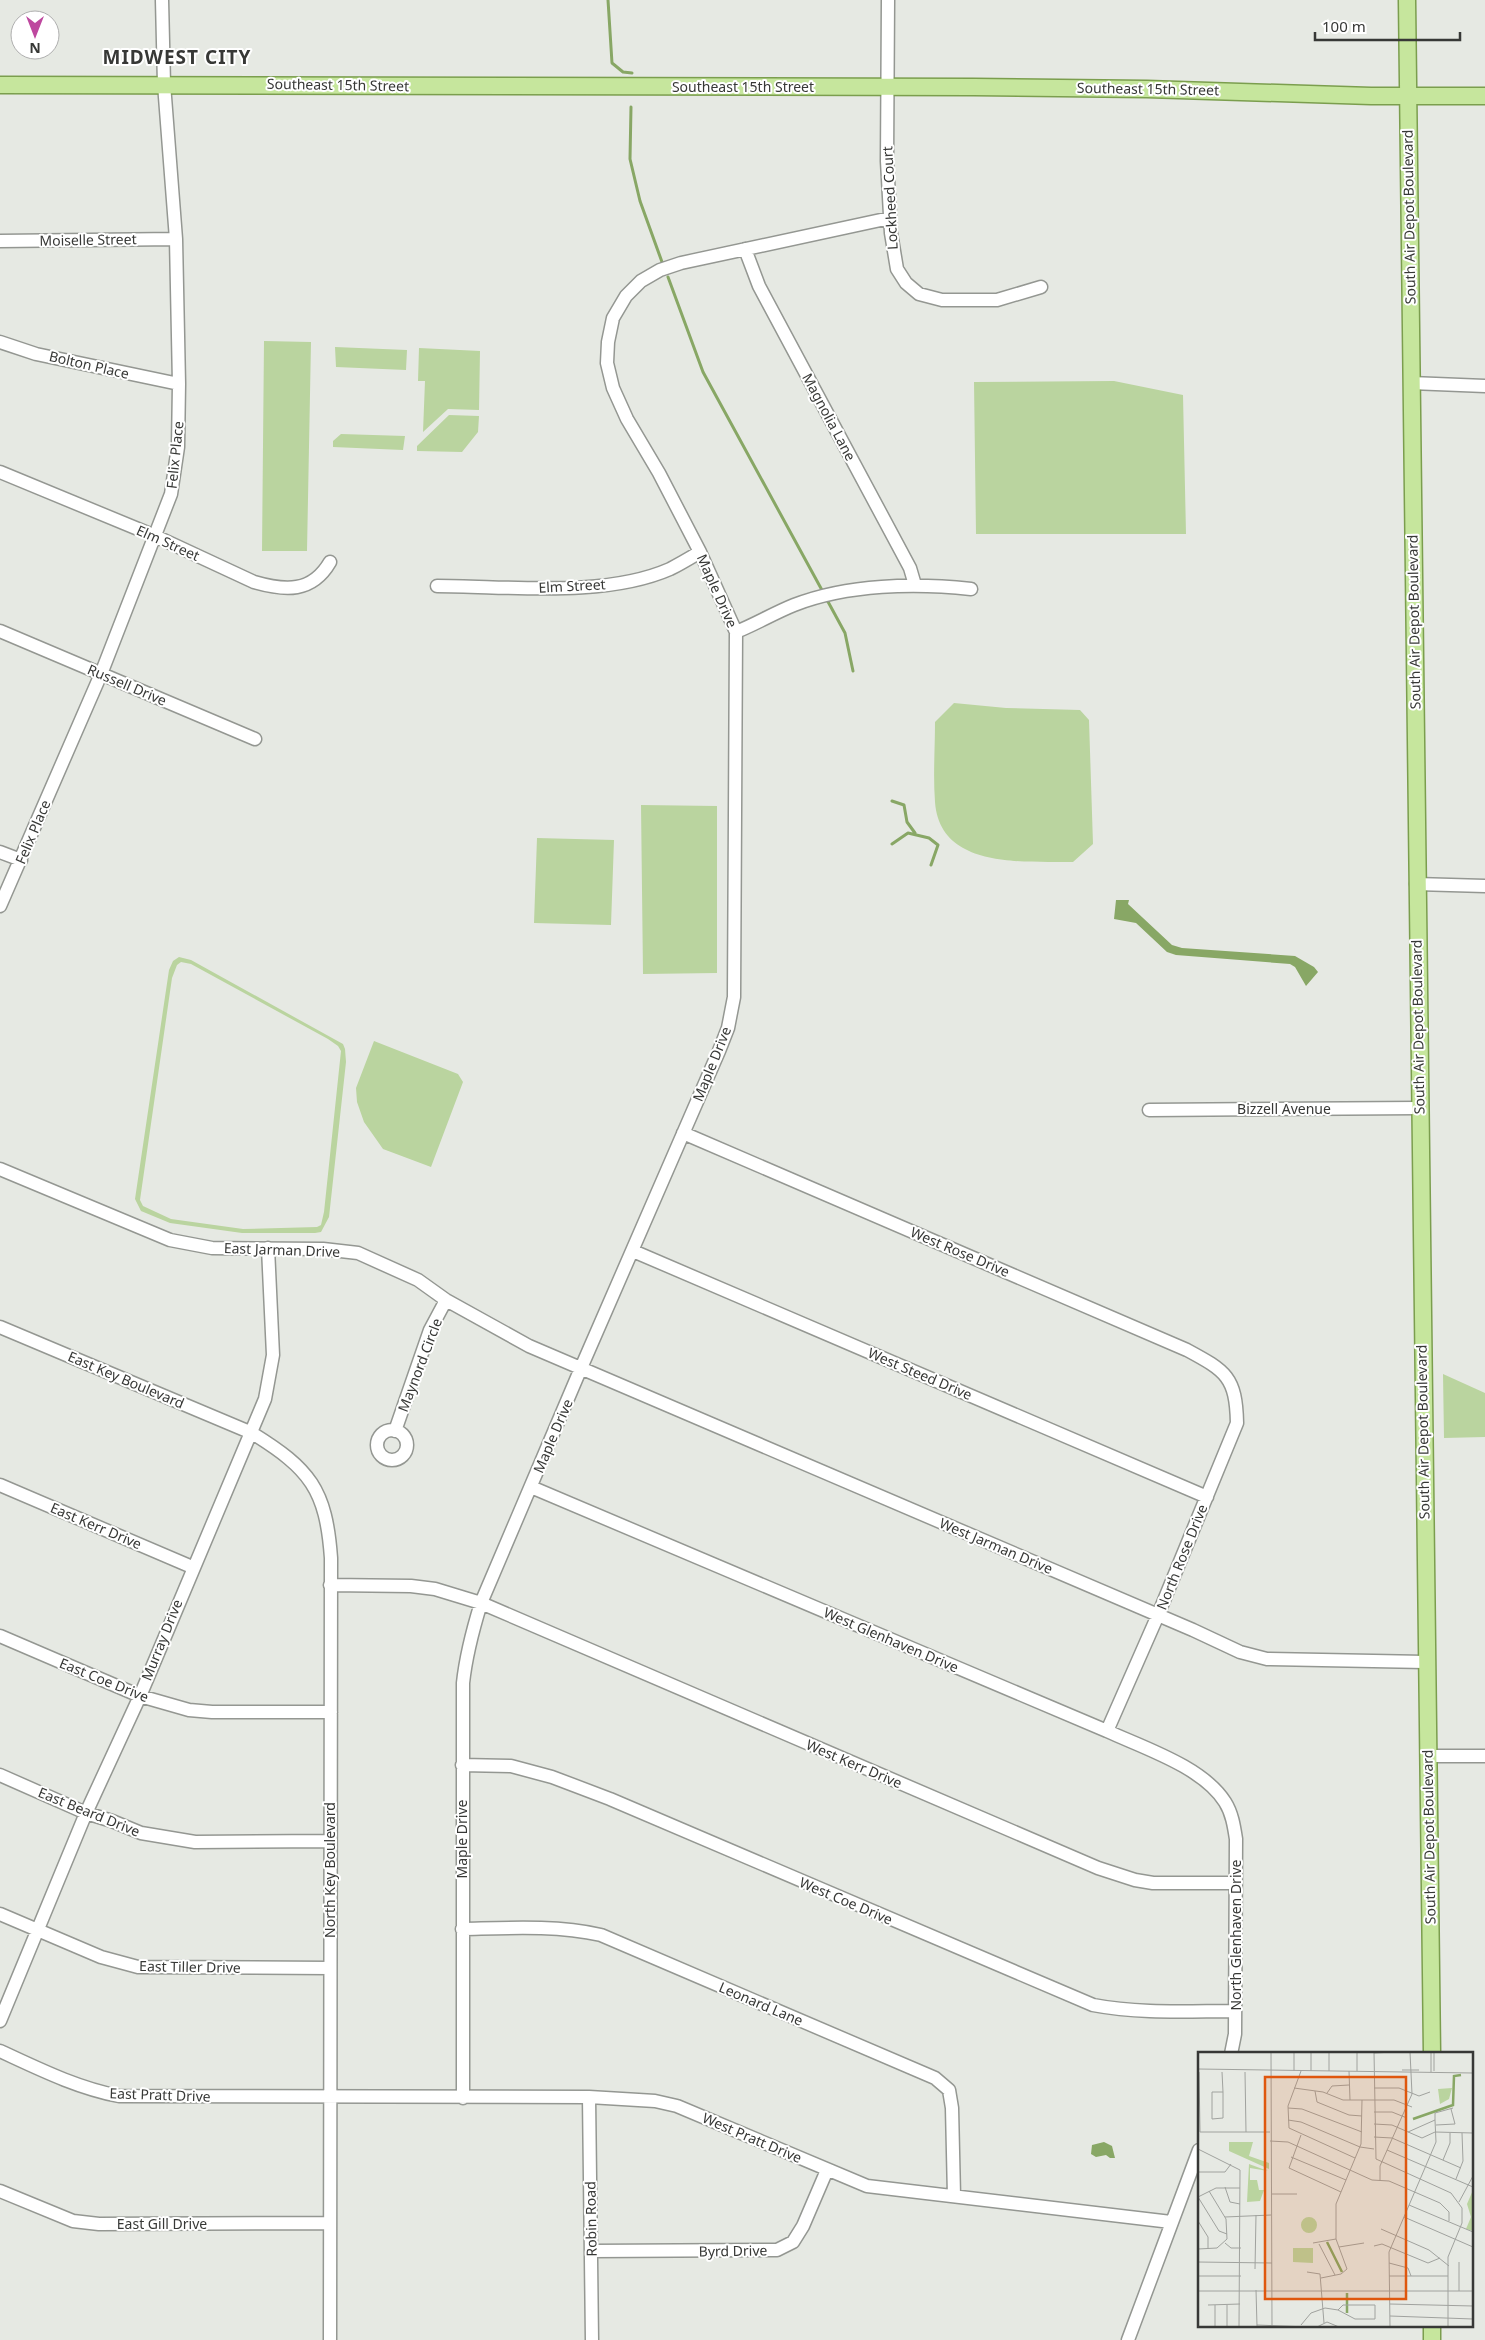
<svg xmlns="http://www.w3.org/2000/svg" width="1485" height="2340" font-family="'Noto Sans',sans-serif">
	<style>
		.green { fill: #bad49f; fill-rule: evenodd }
		.water { fill: #88a765 }
		.lines { fill: none; stroke-linecap: round; stroke-linejoin: round }
		.stream { stroke: #88a765; stroke-width: 3 }
		.minor-casing { stroke: #949792; stroke-width: 15 }
		.major-casing { stroke: #7b9e4e; stroke-width: 19 }
		.minor { stroke: #fff; stroke-width: 12 }
		.major { stroke: #c6e69d; stroke-width: 16 }
		.labels { text-anchor: middle; stroke-width: 4; stroke-linejoin: round; paint-order: stroke }
		.street-label { font-size: 14px; fill: #373836; stroke: #fff }
		.district-label { font-size: 19px; font-weight: bold; letter-spacing: 1px; fill: #373836; stroke: #fff }
		.inset-river { fill: none; stroke: #88a765; stroke-width: 2.5 }
		.inset-road { fill: none; stroke: #a0a29e; stroke-width: 1 }
		.view { fill: #df570e; fill-opacity: 0.15; stroke: #df570e; stroke-width: 2.5 }
		.inset-edge { fill: none; stroke: #373836; stroke-width: 2.5 }
	</style>
	<rect width="100%" height="100%" fill="#e6e9e3"/>
	<!-- green -->
	<path class="green" d="M264,341l47,1 -4,209h-45z
		M335,347l72,3 -1,20 -70,-3z
		M419,348l61,3 -1,59 -31,-1 -25,23 2,-51h-7z
		M1114,381l69,14 3,139h-210l-2,-152z
		M449,415l30,1 -1,16 -16,20 -45,-1v-5z
		M341,434l64,2 -2,14 -70,-3v-6z
		M954,703l52,5 74,2 9,10 4,124 -20,18c-48,-1 -133,8 -138,-60 -2,-27 0,-54 0,-80z
		M641,805l76,1v167l-74,1z
		M537,838l77,2 -3,85 -77,-2z
		M179,957l12,3 152,84 2,5 1,13 -17,155 -8,15 -6,1h-73l-72,-10 -29,-12 -6,-12 34,-229 4,-9zM181,962l10,2 137,75 10,7 3,5 -17,161 -3,13 -4,2 -74,2 -72,-10 -28,-13 -3,-6 32,-222 5,-13z
		M374,1041l84,33 5,8 -32,85 -48,-18 -19,-27 -7,-20 -1,-14z
		M1443,1374l42,19v44l-41,1z"/>
	<!-- water -->
	<path class="water" d="M1116,900h13l-1,4 44,41 10,3 113,8 19,11 4,5 -12,14 -11,-19 -5,-3 -114,-9 -9,-3 -31,-29 -22,-4z
		M1104,2142l8,4 3,12h-5l-4,-3 -10,2 -5,-3 1,-9z"/>
	<g class="lines">
		<!-- stream -->
		<path class="stream" d="M608,0l4,63 11,9 9,1
			M631,107l-1,52 10,42 22,61
			M668,277l35,95 120,220
			M826,598l19,35 8,38
			M892,801l12,4 3,17 8,11
			M892,844l16,-11 21,5 9,7 -7,20"/>
		<defs>
			<path id="minor" d="M888,0l-1,161 4,72 6,36 9,14 13,11 23,6h55l44,-13
				M0,241l176,-2
				M745,249l14,37 151,282 5,17
				M0,342l36,12 143,30
				M1411,383l74,3
				M0,472l155,64 99,46c31,9 58,11 76,-20
				M437,586c71,0 167,12 233,-17 10,-5 20,-11 30,-17
				M0,631l255,108
				M736,632c20,-8 38,-19 58,-27 54,-21 121,-22 177,-16
				M0,852l21,8
				M1416,884l69,2
				M0,906l101,-232 70,-180 7,-47 1,-63 -3,-145 -12,-155 -2,-84
				M1149,1110l270,-2
				M683,1133l504,217c39,21 49,27 50,73l-79,192 -51,116
				M0,1169l170,71 42,8 111,1 35,4 60,27 28,20 83,46 664,284 47,22 27,7 158,3
				M633,1251l574,246
				M0,1327l252,106c58,36 74,56 79,125l-1,782
				M377 1445a15 15 0 1 1 30 0a15 15 0 1 1-30 0Z
				M395,1431l35,-101 16,-30
				M0,1485l192,82
				M531,1487l576,244c37,17 96,36 118,71 7,11 9,24 11,37l-1,195 -4,20
				M330,1585l81,1 24,3 46,14 617,265 37,12 18,3h82
				M0,1636l140,60 49,14 23,2h119
				M1428,1756h57
				M462,1765l49,1 41,11 58,22 483,206c47,9 95,6 142,6
				M0,1775l86,38 26,8 29,12 54,9 135,-1
				M0,1914l101,43 37,10 192,1
				M462,1929c47,-1 93,-4 139,6l334,143 14,12 3,18 2,88
				M0,2021l86,-208 54,-117 125,-297 8,-44 -5,-107
				M0,2051c39,18 77,37 119,45l470,1 66,4 22,5 190,80 304,36
				M589,2097l3,243
				M463,2098v-415c3,-28 10,-54 18,-80l100,-235 138,-317 9,-23 6,-31 2,-365 -36,-80 -41,-79 -32,-54 -14,-31 -6,-25 1,-21 5,-24 13,-22 15,-15 19,-11 21,-7 209,-45
				M0,2191l73,30 26,3 231,-1
				M592,2251l185,-1 16,-8 10,-16 24,-56
				M1128,2340l71,-190"/>
			<path id="major" d="M1407,0l25,2054
				M0,85l974,2 173,2 224,7h114
				M1432,2326v14"/>
		</defs>
		<!-- minor casing -->
		<use href="#minor" class="minor-casing"/>
		<!-- major casing -->
		<use href="#major" class="major-casing"/>
		<!-- minor -->
		<use href="#minor" class="minor"/>
		<!-- major -->
		<use href="#major" class="major"/>
	</g>
	<g class="labels">
		<!-- street labels -->
		<g class="street-label">
			<text transform="translate(338 85) rotate(1)" y="5">Southeast 15th Street</text>
			<text x="743" y="92">Southeast 15th Street</text>
			<text transform="translate(1148 89) rotate(1)" y="5">Southeast 15th Street</text>
			<text transform="translate(890 198) rotate(-93)" y="5">Lockheed Court</text>
			<text transform="translate(1409 217) rotate(-91)" y="5">South Air Depot Boulevard</text>
			<text transform="translate(88 240) rotate(-1)" y="5">Moiselle Street</text>
			<text transform="translate(89 365) rotate(13)" y="5">Bolton Place</text>
			<text transform="translate(829 417) rotate(62)" y="5">Magnolia Lane</text>
			<text transform="translate(175 455) rotate(-84)" y="5">Felix Place</text>
			<text transform="translate(168 543) rotate(24)" y="5">Elm Street</text>
			<text transform="translate(572 586) rotate(-3)" y="5">Elm Street</text>
			<text transform="translate(717 591) rotate(66)" y="5">Maple Drive</text>
			<text transform="translate(1414 622) rotate(-91)" y="5">South Air Depot Boulevard</text>
			<text transform="translate(127 685) rotate(23)" y="5">Russell Drive</text>
			<text transform="translate(33 832) rotate(-67)" y="5">Felix Place</text>
			<text transform="translate(1418 1027) rotate(-91)" y="5">South Air Depot Boulevard</text>
			<text transform="translate(712 1064) rotate(-68)" y="5">Maple Drive</text>
			<text x="1284" y="1114">Bizzell Avenue</text>
			<text transform="translate(282 1250) rotate(2)" y="5">East Jarman Drive</text>
			<text transform="translate(960 1252) rotate(23)" y="5">West Rose Drive</text>
			<text transform="translate(420 1365) rotate(-69)" y="5">Maynord Circle</text>
			<text transform="translate(920 1374) rotate(23)" y="5">West Steed Drive</text>
			<text transform="translate(126 1380) rotate(23)" y="5">East Key Boulevard</text>
			<text transform="translate(1423 1432) rotate(-91)" y="5">South Air Depot Boulevard</text>
			<text transform="translate(553 1436) rotate(-67)" y="5">Maple Drive</text>
			<text transform="translate(96 1526) rotate(23)" y="5">East Kerr Drive</text>
			<text transform="translate(996 1546) rotate(23)" y="5">West Jarman Drive</text>
			<text transform="translate(1182 1557) rotate(-68)" y="5">North Rose Drive</text>
			<text transform="translate(162 1640) rotate(-68)" y="5">Murray Drive</text>
			<text transform="translate(891 1640) rotate(23)" y="5">West Glenhaven Drive</text>
			<text transform="translate(104 1680) rotate(22)" y="5">East Coe Drive</text>
			<text transform="translate(854 1764) rotate(23)" y="5">West Kerr Drive</text>
			<text transform="translate(89 1812) rotate(22)" y="5">East Beard Drive</text>
			<text transform="translate(1429 1837) rotate(-91)" y="5">South Air Depot Boulevard</text>
			<text transform="translate(462 1839) rotate(-90)" y="5">Maple Drive</text>
			<text transform="translate(330 1870) rotate(-90)" y="5">North Key Boulevard</text>
			<text transform="translate(846 1901) rotate(23)" y="5">West Coe Drive</text>
			<text transform="translate(1236 1935) rotate(-90)" y="5">North Glenhaven Drive</text>
			<text transform="translate(190 1967) rotate(1)" y="5">East Tiller Drive</text>
			<text transform="translate(761 2004) rotate(23)" y="5">Leonard Lane</text>
			<text transform="translate(160 2095) rotate(2)" y="5">East Pratt Drive</text>
			<text transform="translate(752 2138) rotate(23)" y="5">West Pratt Drive</text>
			<text transform="translate(591 2219) rotate(-91)" y="5">Robin Road</text>
			<text x="162" y="2229">East Gill Drive</text>
			<text transform="translate(733 2251) rotate(-1)" y="5">Byrd Drive</text>
		</g>
		<!-- district labels -->
		<g class="district-label">
			<text x="177" y="64">MIDWEST CITY</text>
		</g>
	</g>
	<!-- overview -->
	<g transform="translate(1198 2052)">
		<rect width="275" height="275" fill="#e6e9e3"/>
		<path d="M254,36l-3,11 -9,5 -2,-15zM31,90h24l-4,14 20,7v6l-40,-18zM51,112l19,7 -18,-3v12h7l2,10h5l-4,11 -13,1zM275,138v41l-7,-2 5,-12 -4,-13zM103 173a8 8 0 1 1 16 0a8 8 0 1 1-16 0ZM95,196h20v15l-20,-1z" fill="#bad49f"/>
		<path class="inset-river" d="M215,67l40,-14 1,-29 7,-1M129,190l15,30M149,241v20"/>
		<path class="inset-road" d="M73,0l1,275M96,0v19M113,0v19M176,0l2,107 75,34 11,15v15l-14,34v70M236,0v19M176,1l20,-1M0,17l275,4M204,18h17M103,19l-13,35 1,22 66,30M131,19v-19M151,19l1,29M159,19v-19M1,20l1,60h70M24,20l1,20v26l-11,1v-27h11M47,20l1,60M233,20v-20M96,36l29,4 20,8h51l18,7M176,36h25l20,8 11,-4M117,39l2,11 32,13 13,1M129,41l5,-7 17,-1M90,56l14,1 60,23M176,60h18l15,6M90,68l13,2 59,25 14,2M176,72l18,1 30,13 13,-6 38,1M238,73l19,-1 -4,-15M210,80l27,-12v-7l18,-5M103,83l-12,33 52,24M176,85l18,1 69,30M72,89l18,1 84,38 17,1 51,22 9,9v9M0,97l42,21 -1,157M189,98l86,37M93,105l55,23M245,108l7,-17v-10M0,120h27l6,-8M258,127l7,-18 -1,-28M182,129v-15l32,-72 -2,-42M27,135l5,15 10,2M73,142h26M0,145l21,34 8,3M0,145l18,-9h24M261,150l14,-26M211,153l64,27M27,165l46,-2M206,165l69,30M0,169l10,16v12M183,177l48,21 20,16M27,191l6,5h10M115,191l23,-4M121,192l16,31M176,194l8,-2 46,19 12,-5M141,195l25,-4M0,197l19,-1 10,-9 -1,-20 -17,-28M0,210l74,1M191,211l19,5 3,8M57,217l1,-54M109,220l13,2 4,49M0,224h43M191,224h59M123,226l20,-4 6,-5 -11,-30v-35l25,-60 1,-44M58,238l1,36M0,239h275M261,239v-29M192,252l83,2M10,253l32,-1M17,253v22M192,264l83,3M59,273l51,2M103,273l10,-12 14,-5 13,2 17,9h20v-14h-32l-5,5M29,275v-22M119,275l10,-5 12,5M192,275l-1,-75 47,-110 -1,-22"/>
		<path class="view" d="M67,25h141v222h-141z"/>
		<rect width="275" height="275" class="inset-edge"/>
	</g>
	<!-- north arrow -->
	<g transform="translate(35 35) rotate(180)"><circle r="24" fill="#ffffff" stroke="#afafaf"/>
	<path d="M0-4L9 19L0 12L-9 19Z" fill="#be489f"/>
	<text y="-8" font-size="14" font-weight="bold" text-anchor="middle" fill="#373836">N</text>
	</g>
	<!-- scale -->
	<path d="M1315 32v8h145v-8" fill="none" stroke="#373836" stroke-width="2.5"/>
	<text x="1322" y="32" font-size="15" fill="#373836" stroke="#ffffff" stroke-width="4" paint-order="stroke">100 m</text>
</svg>
